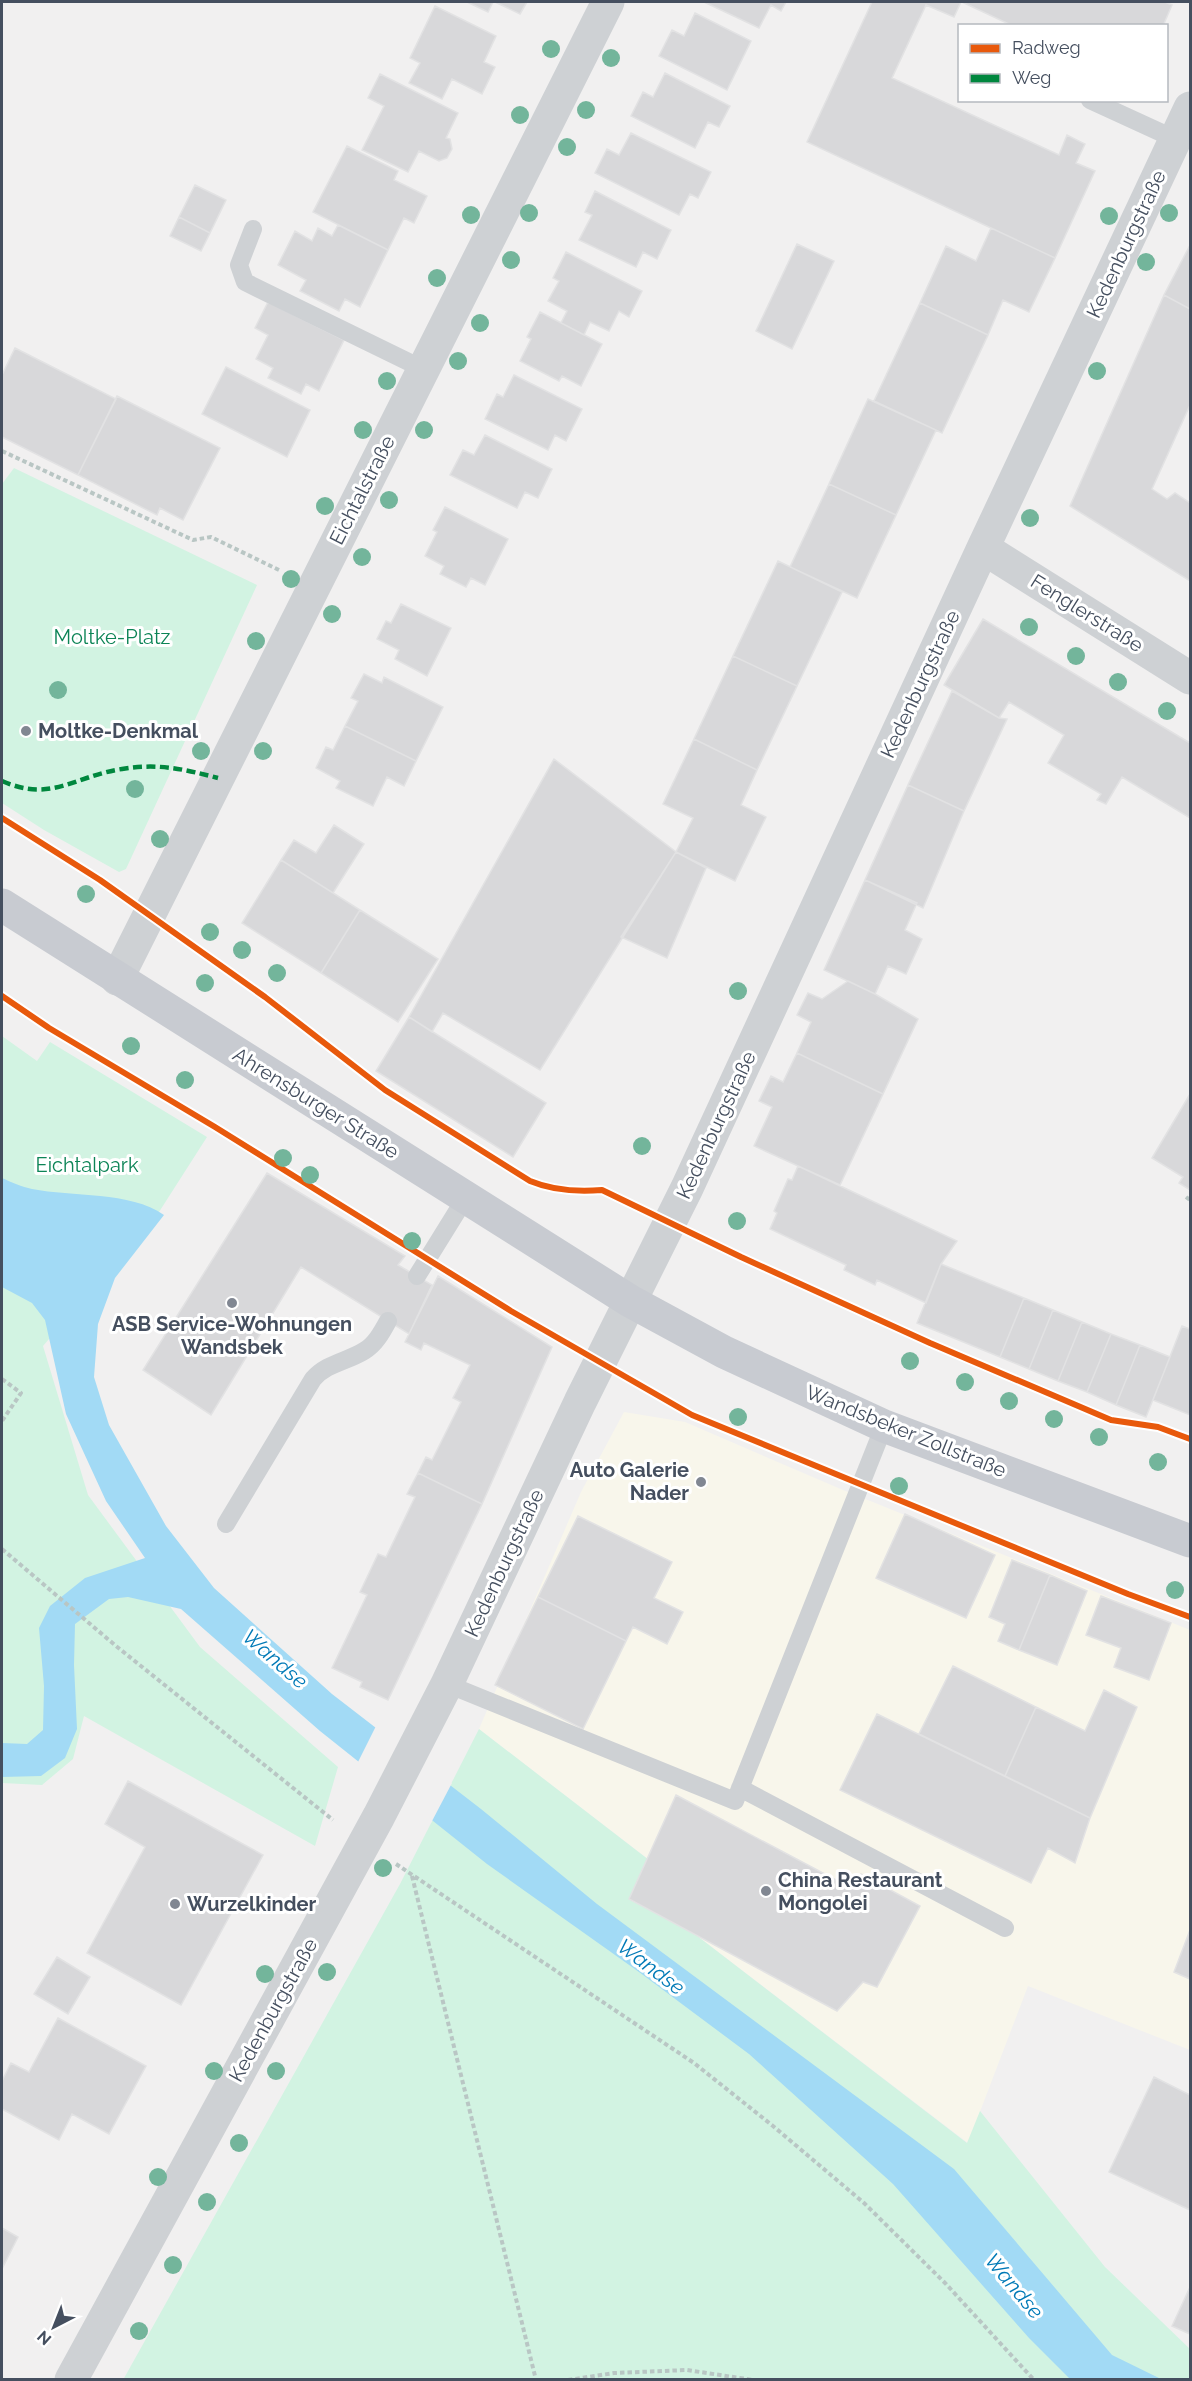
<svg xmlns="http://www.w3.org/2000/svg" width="1192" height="2381" font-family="Raleway,sans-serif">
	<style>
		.commercial { fill: #f8f6eb }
		.green { fill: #d2f3e2 }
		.water { fill: #a2daf5 }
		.pier { fill: #f1f0f0 }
		.building { fill: #d8d8da; stroke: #e2e2e3; stroke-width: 1.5 }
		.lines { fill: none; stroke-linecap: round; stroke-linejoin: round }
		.path { stroke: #b9c6c4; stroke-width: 4; stroke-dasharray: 4.5 3; stroke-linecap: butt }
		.lane { stroke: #ced1d4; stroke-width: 18 }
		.street { stroke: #ced1d4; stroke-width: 33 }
		.primary { stroke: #c8cbd1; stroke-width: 33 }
		.quiet { stroke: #00873e; stroke-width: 4.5; stroke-dasharray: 9 4.5; stroke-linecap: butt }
		.cycleway-casing { stroke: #fff; stroke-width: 10 }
		.cycleway { stroke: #e8590c; stroke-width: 6 }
		.tree { fill: #73b59b }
		.poi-dot { fill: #818792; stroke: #fff; stroke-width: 2 }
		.labels { text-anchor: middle; stroke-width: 6; stroke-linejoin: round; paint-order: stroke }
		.street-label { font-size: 20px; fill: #454f5f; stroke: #fff }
		.park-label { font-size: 20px; fill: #0c8456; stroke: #fff }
		.poi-label { font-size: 20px; font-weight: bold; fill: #454f5f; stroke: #fff; text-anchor: start }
		.water-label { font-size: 21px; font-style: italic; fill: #007ab7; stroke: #fff }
	</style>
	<rect width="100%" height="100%" fill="#f1f0f0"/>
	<!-- commercial -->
	<path class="commercial" d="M624,1412l61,10 158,68 347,140v420l-162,-64 -60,157 -285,-218 -52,-24 17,-42 -169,-130 102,-237z"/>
	<!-- green -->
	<path class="green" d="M14,468l243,117 -131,284 -7,3 -75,-42 -42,-27v-319z
		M2,1036l35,25 13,-19 157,95 -48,75 -116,134 45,149 112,152 138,120 -23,79 -231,-130 -11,43 -31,26 -40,-2z
		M479,1729l170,131 -17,41 51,24 284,218 13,-32 125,156 85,82v31h-1067l277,-496z"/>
	<!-- water -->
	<path class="water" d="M2,1178c9,4 20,9 30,11 40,8 98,2 132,26l-49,63 -17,46 -4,53 15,48 57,101 48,62 118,106 149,115 116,95 357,265 158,186 49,24h-91l-41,-41 -136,-154 -144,-130 -110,-82 -152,-108 -167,-133 -139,-122 -53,-12 -19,2 -34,25 -1,41 3,64 -12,29 -24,18 -39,1v-34l25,1 16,-14 1,-44 -5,-58 11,-22 35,-28 60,-20 -39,-57 -40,-87 -21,-94 -13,-17 -30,-16z"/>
	<!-- pier -->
	<path class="pier" d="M377,1724l75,59 -21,40 -74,-59z"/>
	<!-- building -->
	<path class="building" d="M467,2h26l-5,10z
		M495,2h32l-7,12z
		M704,2h82l-5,9 -10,-6 -12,23z
		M872,2h89l-7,15 -28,-12 -34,73 167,77 8,-20 18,9 -9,19 19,8 -40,87 -248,-116z
		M962,2h203l7,3 -9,21h-150z
		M435,6l61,30 -12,26 11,5 -13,27 -30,-15 -10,20 -33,-16 11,-20 -10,-5z
		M695,13l56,28 -24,49 -68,-34 13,-26 12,6z
		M665,73l65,33 -11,21 -11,-5 -13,26 -64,-32 12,-24 10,5z
		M380,74l78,39 -12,25 4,1 2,10 -5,9 -8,3 -20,-10 -11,21 -46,-22 22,-44 -16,-8z
		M631,133l80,39 -13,26 -8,-4 -11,21 -84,-42 12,-24 12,6z
		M347,146l51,25 -4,9 33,16 -13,27 -10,-5 -16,32 -75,-38z
		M195,185l31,15 -16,33 -31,-16z
		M595,191l76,39 -14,29 -14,-7 -7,15 -57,-27 13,-25 -7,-3z
		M179,217l31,16 -9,18 -31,-15z
		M338,225l50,25 -28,57 -15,-8 -6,12 -39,-20 6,-11 -28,-15 17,-34 17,10 6,-13 14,8z
		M991,228l64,30 -26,54 -26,-12 -15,35 -68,-32 26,-57 30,15z
		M797,244l37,17 -42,88 -36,-18z
		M1190,245v64l-26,-14z
		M566,252l76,39 -13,26 -10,-6 -10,20 -19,-9 -6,13 -23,-12 6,-12 -19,-10 11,-20 -6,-3z
		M1164,295l26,14v96l-38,84 15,10 8,-6 15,10v78l-120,-75z
		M268,302l76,38 -25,51 -13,-7 -5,10 -33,-16 5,-10 -17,-9 12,-24 -13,-7z
		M920,303l68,32 -46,98 -68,-32z
		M540,312l62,32 -21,42 -19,-10 -3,5 -39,-20 11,-22 -4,-2z
		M15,348l101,51 -38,76 -76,-38v-62z
		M226,367l84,43 -23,47 -85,-43z
		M514,375l68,34 -16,32 -11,-6 -7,15 -63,-31 12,-25 6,3z
		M117,396l103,52 -37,72 -23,-12 -3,7 -79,-40z
		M868,399l68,31 -40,85 -67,-31z
		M485,435l67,34 -14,29 -13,-6 -8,16 -67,-33 13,-25 11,5z
		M829,484l67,31 -39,83 -67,-31z
		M445,507l63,32 -23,46 -14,-7 -5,9 -26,-13 4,-8 -19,-10 12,-24 -4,-2z
		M778,561l64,31 -45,94 -64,-30z
		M401,604l50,24 -24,48 -32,-17 4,-9 -22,-11 9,-18 5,2z
		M983,619l207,124v75l-68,-41 -16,27 -9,-4 4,-6 -53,-31 16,-28 -55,-33 -10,16 -55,-33z
		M733,656l64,30 -40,84 -63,-31z
		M364,674l18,9 2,-6 59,30 -27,54 -71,-35 13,-25 -7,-3z
		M952,691l47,27 8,1 -43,92 -56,-26z
		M345,726l71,35 -12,25 -17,-9 -14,29 -37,-18 4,-7 -24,-13 10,-21 7,3z
		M694,739l63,31 -16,35 25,12 -31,64 -59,-29 17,-34 -30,-14z
		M554,759l122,93 -136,218 -97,-57 -11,19 -23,-15z
		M908,785l56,26 -41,97 -58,-28z
		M334,825l30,19 -31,49 -52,-33 13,-20 22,13z
		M676,852l30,16 -39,90 -46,-21z
		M281,860l79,50 -39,63 -79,-50z
		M865,880l52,23 -12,27 17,9 -16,35 -18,-8 -13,28 -51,-24z
		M360,910l78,49 -40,63 -77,-49z
		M848,981l27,13 43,25 -35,75 -86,-41 14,-31 -14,-7 11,-22 14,6z
		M409,1017l137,86 -33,54 -137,-86z
		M797,1053l86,41 -43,91 -86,-39 18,-39 -13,-6 12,-25 12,6z
		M1190,1094v96l-11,-7 4,-6 -31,-19z
		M798,1166l159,75 -16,23 -15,39 -49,-23 -2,5 -31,-15 2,-5 -76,-36 7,-16 -3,-2 14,-32 4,1z
		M267,1173l138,83 -7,9 34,20 -23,49 -108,-67 -90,148 -68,-45z
		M941,1264l83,34 -24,59 -83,-34z
		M438,1276l114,71 -70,157 -64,-31 8,-16 6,3 29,-58 -8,-4 17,-33 -46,-22 -3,7 -16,-8z
		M1024,1298l29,12 -24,59 -29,-12z
		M1053,1310l29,12 -24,59 -29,-12z
		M1082,1322l29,12 -24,58 -29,-11z
		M1182,1326l8,3v86l-37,-15z
		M1111,1334l29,11 -24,60 -29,-13z
		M1140,1345l30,12 -24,60 -30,-12z
		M418,1473l64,31 -94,196 -28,-13 2,-5 -30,-14 35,-73 -7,-3 18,-38 8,3 29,-60 -8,-3z
		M905,1514l90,41 -29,63 -90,-40z
		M578,1516l94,46 -18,36 29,14 -16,32 -34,-17 -7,14 -88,-44z
		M1012,1560l38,15 -31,75 -21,-9 7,-17 -16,-7z
		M1050,1575l37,16 -30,74 -38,-15z
		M1101,1596l70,27 -22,57 -35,-13 7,-19 -35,-13z
		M538,1597l88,44 -43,88 -88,-44z
		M953,1666l83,41 -31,69 -86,-42z
		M1104,1690l33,17 -47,111 -85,-42 31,-69 49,24z
		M877,1714l213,104 -15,45 -27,-15 -17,35 -191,-93z
		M128,1781l135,74 -82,150 -94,-52 58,-106 -40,-23z
		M676,1795l177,94 8,-15 59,32 -43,81 -14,-5 -26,29 -208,-112z
		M1190,1930v49l-16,-7z
		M57,1957l33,20 -22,37 -34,-20z
		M58,2018l88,48 -37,68 -37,-20 -13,26 -57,-31v-28l9,-18 18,9z
		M1154,2077l36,18v115l-81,-38z
		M2,2228l16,9 -16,32z
		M1190,2287v47l-18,-8z"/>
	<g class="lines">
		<!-- path -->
		<path class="path" d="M2,451l191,89 18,-3 68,33
			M1186,1197l4,3
			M2,1379l19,14 -19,28
			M2,1549l114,97 217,174
			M396,1864l298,199 79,63 91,77 82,81 88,96
			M412,1876l124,504
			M568,2380l46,-7 73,-3 66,10"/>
		<!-- lane -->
		<path class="lane" d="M1090,100l85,39
			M253,229l-14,36 6,17 178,87
			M417,1276l49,-79
			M226,1524l87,-145c14,-16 33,-17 51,-28 11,-6 18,-19 24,-30
			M447,1684l288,117 149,-375
			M740,1788l265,140"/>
		<!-- street -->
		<path class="street" d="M983,548l207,130
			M117,979l491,-977
			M71,2380l308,-564 68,-132 133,-282 107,-214 296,-640 207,-440"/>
		<!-- primary -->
		<path class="primary" d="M2,905l628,396 94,51 160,74 306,115"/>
		<!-- quiet -->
		<path class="quiet" d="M2,781c50,22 72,-5 120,-12 36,-6 62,0 96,9"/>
		<defs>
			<path id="cycleway" d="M2,818l98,62 165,117 120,93 145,91c24,10 48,11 72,9l139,67 189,86 181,77 47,7 32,12
				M2,996l47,32 166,99 296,184 181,104 436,179 62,23"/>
		</defs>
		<!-- cycleway casing -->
		<use href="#cycleway" class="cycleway-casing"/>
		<!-- cycleway -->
		<use href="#cycleway" class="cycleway"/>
	</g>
	<!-- trees -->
	<g class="tree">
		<circle cx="551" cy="49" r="9"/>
		<circle cx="611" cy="58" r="9"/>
		<circle cx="586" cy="110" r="9"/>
		<circle cx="520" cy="115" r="9"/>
		<circle cx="567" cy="147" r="9"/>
		<circle cx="529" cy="213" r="9"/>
		<circle cx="1169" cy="213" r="9"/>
		<circle cx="471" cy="215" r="9"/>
		<circle cx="1109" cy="216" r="9"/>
		<circle cx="511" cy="260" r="9"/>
		<circle cx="1146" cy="262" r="9"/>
		<circle cx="437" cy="278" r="9"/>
		<circle cx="480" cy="323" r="9"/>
		<circle cx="458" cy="361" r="9"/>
		<circle cx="1097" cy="371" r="9"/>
		<circle cx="387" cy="381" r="9"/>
		<circle cx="363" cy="430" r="9"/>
		<circle cx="424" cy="430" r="9"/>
		<circle cx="389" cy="500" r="9"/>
		<circle cx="325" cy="506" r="9"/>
		<circle cx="1030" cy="518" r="9"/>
		<circle cx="362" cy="557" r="9"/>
		<circle cx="291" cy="579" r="9"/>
		<circle cx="332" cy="614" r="9"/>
		<circle cx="1029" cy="627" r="9"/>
		<circle cx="256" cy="641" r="9"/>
		<circle cx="1076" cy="656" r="9"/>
		<circle cx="1118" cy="682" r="9"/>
		<circle cx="58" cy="690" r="9"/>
		<circle cx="1167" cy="711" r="9"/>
		<circle cx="201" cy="751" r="9"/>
		<circle cx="263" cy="751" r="9"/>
		<circle cx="135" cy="789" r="9"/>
		<circle cx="160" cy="839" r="9"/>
		<circle cx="86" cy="894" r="9"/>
		<circle cx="210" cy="932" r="9"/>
		<circle cx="242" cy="950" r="9"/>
		<circle cx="277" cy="973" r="9"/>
		<circle cx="205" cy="983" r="9"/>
		<circle cx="738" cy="991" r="9"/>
		<circle cx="131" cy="1046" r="9"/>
		<circle cx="185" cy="1080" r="9"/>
		<circle cx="642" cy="1146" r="9"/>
		<circle cx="283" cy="1158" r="9"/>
		<circle cx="310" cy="1175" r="9"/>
		<circle cx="737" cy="1221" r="9"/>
		<circle cx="412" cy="1241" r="9"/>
		<circle cx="910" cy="1361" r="9"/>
		<circle cx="965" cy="1382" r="9"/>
		<circle cx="1009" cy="1401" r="9"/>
		<circle cx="738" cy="1417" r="9"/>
		<circle cx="1054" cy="1419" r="9"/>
		<circle cx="1099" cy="1437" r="9"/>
		<circle cx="1158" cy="1462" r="9"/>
		<circle cx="899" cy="1486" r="9"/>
		<circle cx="1175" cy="1590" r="9"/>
		<circle cx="383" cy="1868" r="9"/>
		<circle cx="327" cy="1972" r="9"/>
		<circle cx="265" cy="1974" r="9"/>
		<circle cx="214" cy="2071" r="9"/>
		<circle cx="276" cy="2071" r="9"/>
		<circle cx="239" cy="2143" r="9"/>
		<circle cx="158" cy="2177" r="9"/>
		<circle cx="207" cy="2202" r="9"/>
		<circle cx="173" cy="2265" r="9"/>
		<circle cx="139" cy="2331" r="9"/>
	</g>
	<!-- markers -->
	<g class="poi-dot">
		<circle cx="26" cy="731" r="6"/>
		<circle cx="232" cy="1303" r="6"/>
		<circle cx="701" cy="1482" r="6"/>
		<circle cx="766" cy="1891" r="6"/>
		<circle cx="175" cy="1904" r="6"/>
	</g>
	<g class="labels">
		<!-- street labels -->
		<g class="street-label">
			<text transform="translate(1126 244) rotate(-65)" y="7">Kedenburgstraße</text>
			<text transform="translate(362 490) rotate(-63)" y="7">Eichtalstraße</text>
			<text transform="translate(1087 613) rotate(32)" y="7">Fenglerstraße</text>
			<text transform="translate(920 684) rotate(-65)" y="7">Kedenburgstraße</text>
			<text transform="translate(316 1103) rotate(32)" y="7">Ahrensburger Straße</text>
			<text transform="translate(716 1125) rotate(-65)" y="7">Kedenburgstraße</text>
			<text transform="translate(906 1431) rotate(22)" y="7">Wandsbeker Zollstraße</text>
			<text transform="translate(504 1563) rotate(-65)" y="7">Kedenburgstraße</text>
			<text transform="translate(273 2010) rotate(-61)" y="7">Kedenburgstraße</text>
		</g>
		<!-- park labels -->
		<g class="park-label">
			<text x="112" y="644">Moltke-Platz</text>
			<text x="87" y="1172">Eichtalpark</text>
		</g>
		<!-- poi labels -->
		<g class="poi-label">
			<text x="38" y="738">Moltke-Denkmal</text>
			<text x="232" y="1331" text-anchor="middle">ASB Service-Wohnungen<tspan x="232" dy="23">Wandsbek</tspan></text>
			<text x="689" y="1477" text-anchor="end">Auto Galerie<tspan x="689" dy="23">Nader</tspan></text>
			<text x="778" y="1887">China Restaurant<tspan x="778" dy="23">Mongolei</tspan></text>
			<text x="187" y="1911">Wurzelkinder</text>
		</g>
		<!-- water labels -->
		<g class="water-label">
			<text transform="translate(275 1659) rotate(41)" y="7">Wandse</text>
			<text transform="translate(651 1967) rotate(37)" y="7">Wandse</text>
			<text transform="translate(1014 2286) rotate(50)" y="7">Wandse</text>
		</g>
	</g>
	<!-- border -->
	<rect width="1192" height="2381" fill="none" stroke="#454f5f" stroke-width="6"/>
	<!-- legend -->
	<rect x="958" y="24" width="210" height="78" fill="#ffffff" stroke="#b5b9bf" stroke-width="1.5"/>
	<rect x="970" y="44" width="30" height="9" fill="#e8590c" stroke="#b5b9bf" stroke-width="1.5"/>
	<text x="1012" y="54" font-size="18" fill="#454f5f">Radweg</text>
	<rect x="970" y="74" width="30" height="9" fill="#00873e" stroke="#b5b9bf" stroke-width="1.5"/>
	<text x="1012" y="84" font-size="18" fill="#454f5f">Weg</text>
	<!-- north arrow -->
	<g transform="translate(54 2327) rotate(222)" stroke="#ffffff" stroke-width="4.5" paint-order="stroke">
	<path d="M0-4.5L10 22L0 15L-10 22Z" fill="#454f5f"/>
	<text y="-9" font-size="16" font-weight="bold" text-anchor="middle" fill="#454f5f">N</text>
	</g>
</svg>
